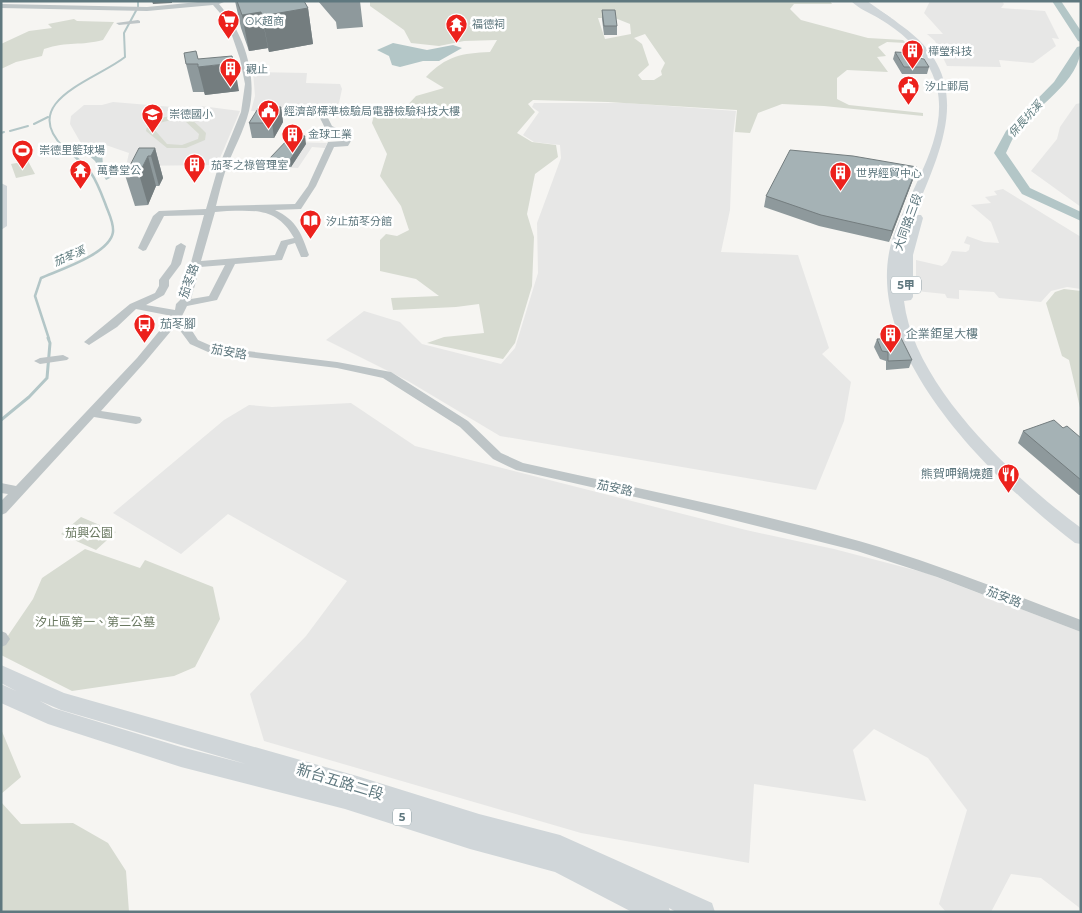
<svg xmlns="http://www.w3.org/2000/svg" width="1082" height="913" font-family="Montserrat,'Noto Sans TC',sans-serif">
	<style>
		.built { fill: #e7e7e6 }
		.green { fill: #d7dbd1; fill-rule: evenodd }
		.water { fill: #b3c6c7 }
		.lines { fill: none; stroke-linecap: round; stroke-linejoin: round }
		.stream-far2 { stroke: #b3c6c7; stroke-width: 2 }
		.stream-far1 { stroke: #b3c6c7; stroke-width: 2.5 }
		.stream { stroke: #b3c6c7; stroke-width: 3 }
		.river { fill: #b3c6c7; fill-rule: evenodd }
		.minor { fill: #bec5c7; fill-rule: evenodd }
		.major { fill: #d0d6d9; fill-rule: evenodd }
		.highway { fill: #d0d6d9; fill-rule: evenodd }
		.wall { fill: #8e999c }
		.shaded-wall { fill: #747d7f }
		.building { fill: #a5b2b5; stroke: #747d7f }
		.labels { text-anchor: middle; stroke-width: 5; stroke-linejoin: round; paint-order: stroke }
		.far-poi-label { font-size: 11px; fill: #5f787f; stroke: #fff; text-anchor: start }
		.far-water-label { font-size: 11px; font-style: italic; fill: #5a787b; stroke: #fff }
		.shield { fill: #fff; stroke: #8fa0a5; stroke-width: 1 }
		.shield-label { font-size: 11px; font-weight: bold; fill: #5f787f }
		.street-label { font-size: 12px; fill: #5f787f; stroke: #fff }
		.poi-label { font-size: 12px; fill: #5f787f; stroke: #fff; text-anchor: start }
		.park-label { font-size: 12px; fill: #68775f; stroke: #fff }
		.near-street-label { font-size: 15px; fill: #5f787f; stroke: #fff }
	</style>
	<rect width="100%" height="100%" fill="#f6f5f2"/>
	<!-- built -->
	<path class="built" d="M930,1h72l2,3 -3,4 44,3 14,28 -7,-1 4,8 -23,17 -34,-3 2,7 -54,-1 -12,-25 -8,-7h16l-19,-21z
		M253,72l54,1 -1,10 34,1 2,5 -3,14 -7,4 -5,8 -76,-4 4,-15z
		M113,102l72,6 16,-2 39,5 -23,54 -91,1 3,-13 -29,-10 -18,2 -12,-21 1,-8 13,-11h18z
		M534,103h92l110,8 -3,24 -3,75 -9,42 77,3 31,93 -7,6 29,28 -7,39 -28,69 -316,-54 -92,-55 -82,-41 38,-29 36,11 22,22 79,20 14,-16 23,-75 -1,-50 24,-65 -1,-13 -26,-3 -11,-7 16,-23 -7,-5z
		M1081,103v104l-50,-36 26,-32 3,-12 16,-23z
		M293,142l34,1 -2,5 -13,-1 -14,21 -28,-1z
		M1003,189l78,48v52l-14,-2 -16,4 -10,11 -42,-4 -5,-6 -35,-2v9l-12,-1 -2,-4 -29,-3v-31l26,6 5,-4 5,-11 14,1 3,-2 1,-5 -6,-2 3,-7 17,6 15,1 -8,-21 -20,-17 20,-2 -6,-6 12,-2 -3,-4z
		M351,403l64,43 331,84 88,19 92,24 155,59v277l-40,-31 -30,-4 -20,38h-45l-7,-8 28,-94 -39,-52 -54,-29 -21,21 13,51 -112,-17 -5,79 -168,-30 -317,-92 -14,-47 56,-58 41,-55 -119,-67 -47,40 -68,-41 111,-93 25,-15 23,2z"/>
	<!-- green -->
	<path class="green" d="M370,1h460l2,3h-38l-4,5 11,11 67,18 35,2 3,3 -19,-1 -9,5 8,9 -9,1 11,15 -41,-2 -10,8v21l12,6 74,8v3l-99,-10 -42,-2 -24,9 -8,20 -15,-1 2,-22 -129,-8 -75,-2 -5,4 7,8 -18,21 15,9 24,3 2,12 -23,17 -8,40 7,23 -2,49 -17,57 -12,16 -76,-16 17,-6 40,-4 -5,-29 -23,3 -63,3 -2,-12 48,-2 -23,-17 -36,-8v-31l6,-6 11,2 12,-6 -8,-24 -21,-30 7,-22 -15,-31 3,-12 28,-1 13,-14 28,-8 -18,-11c20,-21 36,-24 64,-25l7,-12 -33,1 -25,5 -28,-3 -7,-13 -34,-24zM598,18h17l15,6 1,10 -26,5zM645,34l20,29 -4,8 1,4 -8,5h-12l-4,-5 11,-10 -7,-21 -8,-6z
		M74,19l3,2 37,1 -11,18c-22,6 -35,1 -59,9l-2,7 -26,6 -15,7v-25l28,-13 23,-3 -4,-4z
		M181,116c11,2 17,9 25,17l-1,7 -19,8h-19l-21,-17c2,-14 23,-15 35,-15zM171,120l14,1 14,13 -1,5 -16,6 -15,-1 -14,-16 6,-5z
		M28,161l7,13 -19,4 -5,-14z
		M1064,289l17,2v121l-12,-52 -7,-4 -16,-53 9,-11z
		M81,517l35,15 -20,18 -35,-16z
		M85,549l55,19 5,-8 68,27 7,32 -25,48 -21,9 -102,15 -71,-36v-9l32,-47 9,-21z
		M1,729l20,48 -20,17z
		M1,802l20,22 52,-1 35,20 18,28 3,41h-128z"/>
	<!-- water -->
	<path class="water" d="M393,43l34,7 26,-5 9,3 -23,13h-16l-23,6 -8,-2 -3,-9 -12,-6z
		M82,149l20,2 1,15 10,7 -1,4 -6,3 -11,-19z"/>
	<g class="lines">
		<!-- stream-far2 -->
		<path class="stream-far2" d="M34,124l14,-7
			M10,131l18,-5
			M1,133l3,-1
			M64,148c-47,-47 32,-68 61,-91l-1,-24 14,-26v-6"/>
		<!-- stream-far1 -->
		<path class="stream-far1" d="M49,339l-14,-43 6,-18c18,-8 69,-24 72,-46 1,-10 -5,-20 -8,-29 -13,-34 -15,-33 -42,-57"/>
		<!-- stream -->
		<path class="stream" d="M1,420l28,-23 18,-19 3,-35 -2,-5"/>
		<!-- river -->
		<path class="river" d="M1052,1h9l20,30v11l-3,-1z
			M1081,46c0,37 -48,61 -66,89 -4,6 -6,12 -9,18l24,35 51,24v9l-59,-27 -28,-41 12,-22 48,-49 23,-35z"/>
		<!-- minor -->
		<path class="minor" d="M208,1l16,1 -5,2c24,28 39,70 30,107 -5,20 -16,39 -23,58 -4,12 -7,25 -10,37l79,-2 13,-18 20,-44 15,-1v-3l-17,-8 -7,-14 1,-2h6l6,12 18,9 1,6 -3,5 -14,1 -18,39 -15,23 -26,1c22,10 27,25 34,45l-2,2h-6l-6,-14 -7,2 -6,15 -47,4 -18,36 -30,6 -6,12 6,5 11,17 16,7 123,15 54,10 77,49 33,32 22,10c112,25 226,47 336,78 76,22 148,51 222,79v12l-144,-55 -80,-26 -160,-40 -181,-41 -23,-11 -33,-32 -77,-49 -46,-10 -129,-16 -18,-8 -14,-19 -31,37 -44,49 39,6 2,3 -2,3 -4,1 -42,-7 -88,96 -5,2v-14l7,-7 -7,-1v-10l15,3 121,-128 33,-40 2,-2 -36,-7 -19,18 -28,18 -5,-3 46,-38 25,-11 4,-7v-6l12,-16 5,-18 5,-3 5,3 -5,18 -12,16v6l-5,9 -18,10 29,5 1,-6 5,-5 23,-84 -40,1 -18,34 -3,1 -5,-3 15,-32 6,-5 47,-2 11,-38 24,-59 4,-28 -5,-25 -13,-38 -14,-16 -66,6 -146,-3v-4l146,3zM227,211c30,-1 51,-2 67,27l-13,3 -6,14 -74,6 14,-49zM225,265l-16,31 -18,3 9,-32z
			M138,20l2,1v2l-21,2 -3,-2z
			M63,355l6,3 -2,2 -27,4 -6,-3 6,-3z
			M1,631l5,2 4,6 -4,6 -5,2z"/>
		<!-- major -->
		<path class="major" d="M851,1c17,0 37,14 51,25 75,54 40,121 12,189h7l2,3 -10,37v42l-2,3 -7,1c10,86 111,178 177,227v16l-6,-1c-78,-60 -210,-185 -185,-295 14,-56 71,-119 40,-179 -10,-21 -30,-38 -50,-50 -10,-6 -21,-10 -29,-18z
			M1,183l6,3v40l-6,4z
			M1,665l63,28 293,83 122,38 81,21 152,68 3,9h-39l-7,-4 1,4h-38l-77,-40 -85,-23 -125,-40 -164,-42 -133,-43 -47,-21v-19l15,7 -15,-8zM40,701l21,9 185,54 -65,-17 -128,-39z"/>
		<!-- highway -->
		<path class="highway" d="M855,1h12l24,17 -9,2z"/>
	</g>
	<!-- wall -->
	<path class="wall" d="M235,1h69l4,7 5,36 -44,8 -1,-4 -19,3 -8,-23z
		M311,1h49l3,26 -26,2 -1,-7 -18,-21 -6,1z
		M602,10l15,16v9h-13l-2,-16z
		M895,52l22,6 12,9 -2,7h-25l-9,-15z
		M198,59l41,32 -34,4 -1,-3h-11l-7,-28z
		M281,107l2,15 -9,16h-22l-3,-15z
		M306,144l-15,23 -20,-1 -2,-7z
		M155,148l8,30 -4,8h-3l-8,19 -13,1 -10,-31z
		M917,167l-3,10 -25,65 -70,-16 -55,-19 2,-11z
		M877,339l35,21 -3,8 -23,2v-9l-6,-2 -6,-12z
		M1063,428l18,10v57h-2l-61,-52 5,-12z"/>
	<!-- shaded-wall -->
	<path class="shaded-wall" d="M152,1h20v2l-19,1z
		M308,8l5,36 -44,8 -7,-36z
		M261,12l7,36 -19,3 -7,-36z
		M234,63l5,28 -34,4 -7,-28z
		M281,107l2,15 -9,16 -2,-15z
		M305,136l1,8 -15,23 -1,-7z
		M155,148l8,30 -4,8 -8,-30z
		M148,156l8,30 -8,19 -9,-31z
		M917,167l-3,10 -25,65 3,-11z"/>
	<!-- building -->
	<path class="building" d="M237,1h67l4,7 -46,8 -1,-4 -19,3z
		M602,10h13l2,16h-13z
		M196,51l2,8 34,-3 2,7 -36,4v-3h-12l-2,-11z
		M895,52l19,1 3,5 7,1 5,8h-25z
		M259,107h22l-9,16h-23z
		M292,135l13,1 -15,24 -21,-1z
		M139,148h16l-4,8h-3l-9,18 -14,1z
		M790,150l63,6 64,11 -25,64 -71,-16 -55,-19z
		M901,338l11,22 -24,1v-9l-6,-1 -5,-12z
		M1054,420l9,8 4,-2 14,12v42l-58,-49z"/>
	<!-- icons -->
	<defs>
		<symbol id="supermarket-pin" viewBox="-11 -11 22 30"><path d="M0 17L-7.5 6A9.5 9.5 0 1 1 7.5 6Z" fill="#ec211c" stroke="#fff"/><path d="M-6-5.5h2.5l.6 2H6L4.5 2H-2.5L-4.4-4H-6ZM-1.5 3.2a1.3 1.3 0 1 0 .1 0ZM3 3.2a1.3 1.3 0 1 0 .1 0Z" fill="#fff"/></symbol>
		<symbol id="temple-pin" viewBox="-11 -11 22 30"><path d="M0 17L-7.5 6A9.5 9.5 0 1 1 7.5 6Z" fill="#ec211c" stroke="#fff"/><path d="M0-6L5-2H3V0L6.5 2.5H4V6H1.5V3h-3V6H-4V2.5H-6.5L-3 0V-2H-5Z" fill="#fff"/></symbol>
		<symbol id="building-pin" viewBox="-11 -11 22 30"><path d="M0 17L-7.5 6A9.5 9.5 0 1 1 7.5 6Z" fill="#ec211c" stroke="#fff"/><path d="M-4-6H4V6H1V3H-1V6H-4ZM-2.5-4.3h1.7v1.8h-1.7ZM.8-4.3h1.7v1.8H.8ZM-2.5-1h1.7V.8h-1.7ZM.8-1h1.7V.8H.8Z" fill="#fff"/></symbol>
		<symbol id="civic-pin" viewBox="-11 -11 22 30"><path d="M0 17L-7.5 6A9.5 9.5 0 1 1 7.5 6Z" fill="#ec211c" stroke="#fff"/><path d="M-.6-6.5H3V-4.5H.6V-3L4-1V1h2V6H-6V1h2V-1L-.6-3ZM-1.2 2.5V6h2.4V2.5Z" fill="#fff"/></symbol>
		<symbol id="school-pin" viewBox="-11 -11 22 30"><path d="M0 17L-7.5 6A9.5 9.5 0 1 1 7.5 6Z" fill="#ec211c" stroke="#fff"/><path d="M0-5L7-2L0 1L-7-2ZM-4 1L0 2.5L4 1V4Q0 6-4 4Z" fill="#fff"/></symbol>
		<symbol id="stadium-pin" viewBox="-11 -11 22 30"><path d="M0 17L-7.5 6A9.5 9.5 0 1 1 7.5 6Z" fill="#ec211c" stroke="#fff"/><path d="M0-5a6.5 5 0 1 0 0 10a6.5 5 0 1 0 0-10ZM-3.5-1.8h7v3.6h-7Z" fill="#fff"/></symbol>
		<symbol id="library-pin" viewBox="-11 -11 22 30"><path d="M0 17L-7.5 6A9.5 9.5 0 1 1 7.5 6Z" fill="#ec211c" stroke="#fff"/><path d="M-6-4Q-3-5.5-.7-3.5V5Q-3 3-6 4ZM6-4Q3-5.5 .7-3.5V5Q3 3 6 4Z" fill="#fff"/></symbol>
		<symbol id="bus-pin" viewBox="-11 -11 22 30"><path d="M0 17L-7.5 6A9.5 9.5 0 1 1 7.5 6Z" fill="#ec211c" stroke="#fff"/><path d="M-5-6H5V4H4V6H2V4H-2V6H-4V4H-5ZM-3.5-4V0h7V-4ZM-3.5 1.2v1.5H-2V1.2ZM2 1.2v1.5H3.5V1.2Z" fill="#fff"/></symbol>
		<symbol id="restaurant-pin" viewBox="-11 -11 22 30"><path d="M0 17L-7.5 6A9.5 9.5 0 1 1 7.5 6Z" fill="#ec211c" stroke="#fff"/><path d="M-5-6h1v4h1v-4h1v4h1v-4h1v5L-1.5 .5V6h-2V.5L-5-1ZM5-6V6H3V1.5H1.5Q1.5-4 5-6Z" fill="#fff"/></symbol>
	</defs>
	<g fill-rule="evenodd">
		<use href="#supermarket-pin" x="216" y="8" width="25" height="34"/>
		<use href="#temple-pin" x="444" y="12" width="25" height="34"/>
		<use href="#building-pin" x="900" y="38" width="25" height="34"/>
		<use href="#building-pin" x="218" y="56" width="25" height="34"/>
		<use href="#civic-pin" x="896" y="74" width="25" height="34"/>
		<use href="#civic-pin" x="256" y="98" width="25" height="34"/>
		<use href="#school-pin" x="140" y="102" width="25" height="34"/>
		<use href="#building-pin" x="280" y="122" width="25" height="34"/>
		<use href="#stadium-pin" x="10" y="138" width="25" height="34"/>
		<use href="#building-pin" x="182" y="152" width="25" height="34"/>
		<use href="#temple-pin" x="68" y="158" width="25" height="34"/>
		<use href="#building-pin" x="828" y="160" width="25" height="34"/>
		<use href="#library-pin" x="298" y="208" width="25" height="34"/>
		<use href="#bus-pin" x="132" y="312" width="25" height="34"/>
		<use href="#building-pin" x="878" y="322" width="25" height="34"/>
		<use href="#restaurant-pin" x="996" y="462" width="25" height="34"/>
	</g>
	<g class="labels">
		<!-- far-poi labels -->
		<g class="far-poi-label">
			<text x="245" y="25">OK超商</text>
			<text x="472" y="28">福德祠</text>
			<text x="928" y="55">樺瑩科技</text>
			<text x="246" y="73">觀止</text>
			<text x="925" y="90">汐止郵局</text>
			<text x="284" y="115">經濟部標準檢驗局電器檢驗科技大樓</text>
			<text x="169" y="118">崇德國小</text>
			<text x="308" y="138">金球工業</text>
			<text x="39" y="154">崇德里籃球場</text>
			<text x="211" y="169">茄苳之祿管理室</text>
			<text x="97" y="174">萬善堂公</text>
			<text x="856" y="177">世界經貿中心</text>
			<text x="326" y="225">汐止茄苳分館</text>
		</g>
		<!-- far-water labels -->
		<g class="far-water-label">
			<text transform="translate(1025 119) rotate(-48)" y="4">保長坑溪</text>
			<text transform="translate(69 256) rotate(-24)" y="4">茄苳溪</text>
		</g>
		<!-- shield labels -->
		<g class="shield">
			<rect x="891" y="276.5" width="30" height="17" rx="4"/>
			<rect x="393" y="808.5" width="18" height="17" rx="4"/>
		</g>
		<g class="shield-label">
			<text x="906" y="289">5甲</text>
			<text x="402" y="821">5</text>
		</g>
		<!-- street labels -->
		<g class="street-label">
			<text transform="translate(908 222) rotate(-70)" y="4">大同路三段</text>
			<text transform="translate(189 281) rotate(-71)" y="4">茄苳路</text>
			<text transform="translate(229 352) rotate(10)" y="4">茄安路</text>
			<text transform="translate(615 488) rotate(12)" y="4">茄安路</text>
			<text transform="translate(1004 597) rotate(21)" y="4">茄安路</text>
		</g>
		<!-- poi labels -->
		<g class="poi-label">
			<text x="160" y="328">茄苳腳</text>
			<text x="906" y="338">企業鉅星大樓</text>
			<text x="993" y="478" text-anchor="end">熊賀呷鍋燒麵</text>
		</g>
		<!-- park labels -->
		<g class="park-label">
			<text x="89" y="537">茄興公園</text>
			<text x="95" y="626">汐止區第一、第二公墓</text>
		</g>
		<!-- near-street labels -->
		<g class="near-street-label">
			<text transform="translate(340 782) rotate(17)" y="5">新台五路二段</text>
		</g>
	</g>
	<!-- border -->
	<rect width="1082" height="913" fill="none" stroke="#5f787f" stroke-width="5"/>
</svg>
